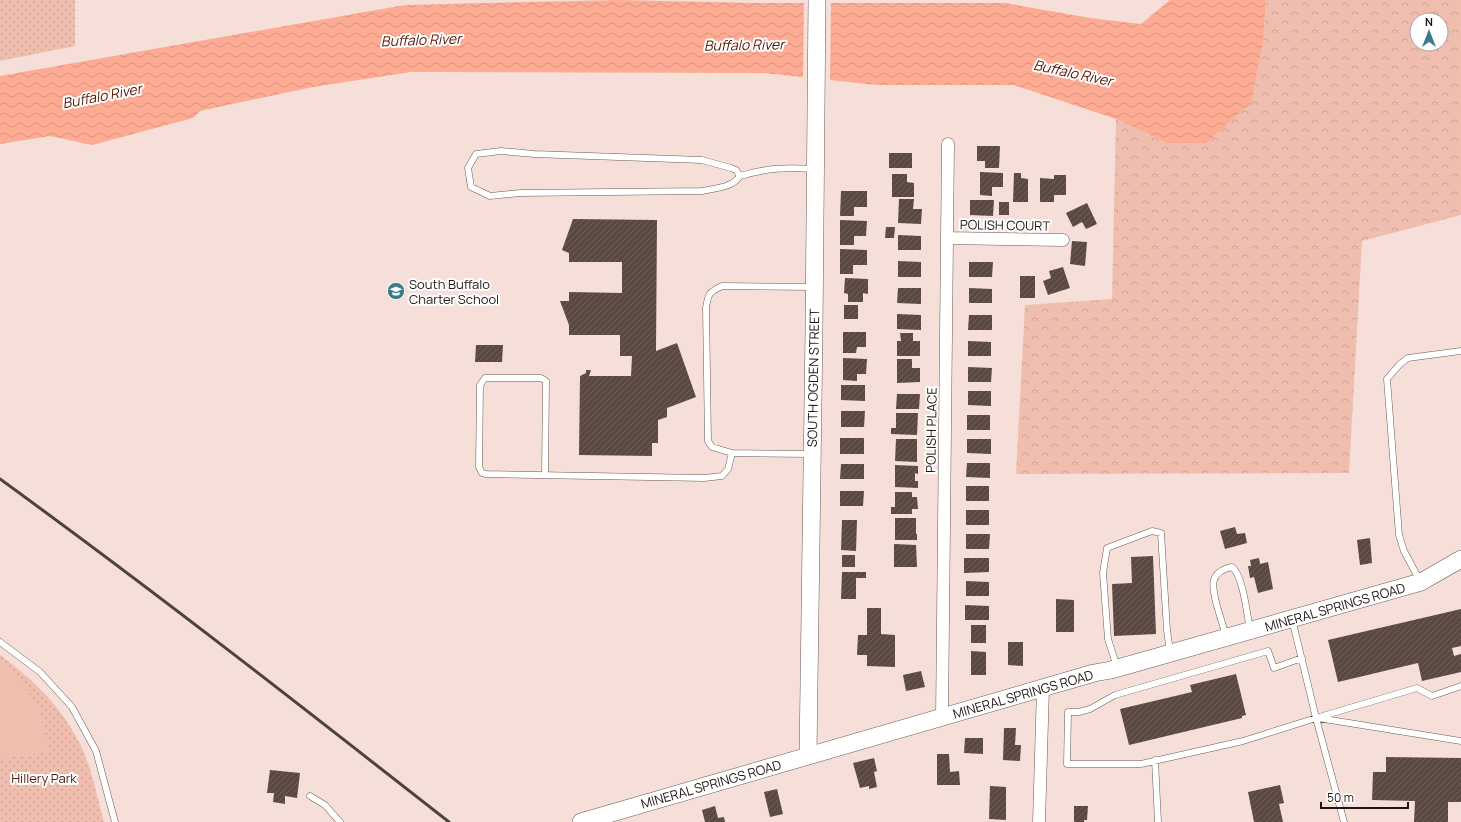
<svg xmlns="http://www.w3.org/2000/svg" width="1461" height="822" font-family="Manrope,sans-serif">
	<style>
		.forest { fill: url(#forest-crowns); fill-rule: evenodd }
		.park { fill: url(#park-dots) }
		.pitch { fill: #f0beaf }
		.water { fill: url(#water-waves) }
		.pier { fill: #f5dfd8 }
		.building { fill: url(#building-hatch) }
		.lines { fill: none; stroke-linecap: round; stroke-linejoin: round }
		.lane-casing { stroke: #6c5953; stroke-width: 7 }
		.street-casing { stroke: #6c5953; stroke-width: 13 }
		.secondary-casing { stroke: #6c5953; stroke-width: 18 }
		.lane { stroke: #fff; stroke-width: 6 }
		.street { stroke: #fff; stroke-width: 12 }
		.secondary { stroke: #fff; stroke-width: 17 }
		.rail { stroke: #4c423e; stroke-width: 3 }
		.labels { text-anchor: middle; stroke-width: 4; stroke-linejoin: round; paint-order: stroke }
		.street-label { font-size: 13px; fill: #1d1614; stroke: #fff }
		.poi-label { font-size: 13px; fill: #1d1614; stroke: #fff; text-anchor: start }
		.park-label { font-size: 13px; fill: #4d1b0c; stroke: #fff }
		.water-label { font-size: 14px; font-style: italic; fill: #591300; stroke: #fff }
	</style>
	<defs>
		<pattern id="forest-crowns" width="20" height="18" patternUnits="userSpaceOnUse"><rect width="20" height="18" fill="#f0beaf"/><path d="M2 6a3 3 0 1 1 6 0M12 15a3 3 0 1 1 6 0" fill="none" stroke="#cda396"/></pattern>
		<pattern id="park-dots" width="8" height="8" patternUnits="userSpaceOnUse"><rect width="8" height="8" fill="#f0beaf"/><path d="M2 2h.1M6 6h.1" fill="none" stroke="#cda396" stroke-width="1.8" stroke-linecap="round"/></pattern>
		<pattern id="water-waves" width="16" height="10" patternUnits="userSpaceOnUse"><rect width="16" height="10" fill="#fdac93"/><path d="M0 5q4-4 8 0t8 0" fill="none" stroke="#d8937e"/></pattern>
		<pattern id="building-hatch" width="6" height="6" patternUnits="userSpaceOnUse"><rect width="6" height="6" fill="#5a4843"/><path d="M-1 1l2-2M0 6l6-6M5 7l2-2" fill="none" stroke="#6d5f5a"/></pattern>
	</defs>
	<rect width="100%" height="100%" fill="#f5dfd8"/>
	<!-- forest -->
	<path class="forest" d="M1266,0h195v215l-99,26 -13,232 -333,1 9,-169 87,-6 4,-180 50,24 97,-101zM1417,20h24v24h-24z"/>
	<!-- park -->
	<path class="park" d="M0,0h75v46l-75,15z
		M0,655c35,26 61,51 81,91 11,23 16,51 23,76h-104z"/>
	<!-- pitch -->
	<path class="pitch" d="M0,663l12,8 27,35 10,46 -49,7z"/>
	<!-- water -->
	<path class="water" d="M618,0l137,3h250l85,15 51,6 29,-24h96l-3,42 -12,61 -45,40h-40l-50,-24 -102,-34h-137l-113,-12 -353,-1 -98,15 -113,24 -7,7 -101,27 -42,-9 -50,8v-68l405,-71z"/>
	<!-- pier -->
	<path class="pier" d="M804,1l27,1 -1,80 -27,-3z"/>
	<!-- building -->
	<path class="building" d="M977,146h23l-1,22h-14v-7h-8z
		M889,153h23v15h-23z
		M980,172l23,1v14h-11v9l-12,-1z
		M1014,173h7v5l7,1v23h-15z
		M892,174h15v8l7,1v14h-22z
		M1054,175h12v20h-12v7h-14v-24l14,1z
		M841,191h26v16h-13v9h-14z
		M899,199h15l-1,10h9l-1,15 -23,-1z
		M970,200h24l-1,16 -23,-1z
		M999,202h10v13h-10z
		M1087,203l10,21 -11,5 -4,-7 -9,5 -7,-14z
		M573,219l84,1 -1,131 21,-8 19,54 -29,11v9l-9,3v23h-6v13l-73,-1 1,-79 6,-3v-3h5l-2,6h42l1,-20h-12v-21h-51v-10l-9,-24h9v-9l53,1v-31h-53v-9l-7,-3z
		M840,220l27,1 -1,15h-12v9h-14z
		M886,227h9l-1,11h-9z
		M898,235l23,1v14h-23z
		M1072,241l15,1 -2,24 -15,-2z
		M840,249l27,1v15h-14v9h-13z
		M898,261l23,1v15h-23z
		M969,262h24l-1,15h-23z
		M1063,267l7,21 -22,7 -5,-14 8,-3 -2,-7z
		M1020,276h15v22h-15z
		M845,278l23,1v15l-5,-1v9h-15v-8l-4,-1z
		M898,288h23v16l-24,-1z
		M969,288l23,1v14h-23z
		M844,305h14v14h-14z
		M897,314l24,1v15l-24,-1z
		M969,315h23v15h-24z
		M843,332h23v15h-9l-1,6h-13z
		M900,333h13v8h7v15h-23v-15h4z
		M968,341l23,1v14h-23z
		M476,345h27l-1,17h-27z
		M843,358l24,1 -1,15h-9v7l-14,-1z
		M897,359h15v9h8v14l-23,1z
		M968,367l24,1 -1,14h-23z
		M841,385h24v16l-24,-1z
		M968,391h23v15l-23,-1z
		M897,394h23l-1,15h-23z
		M841,411h24l-1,16h-23z
		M896,413h22l-1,22 -26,-1v-6h5z
		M967,415h23v15h-23z
		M840,438h24v16h-24z
		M896,439h21v23l-22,-1z
		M967,439h24v15l-24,-1z
		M967,463h23v15l-24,-1z
		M841,464h23v15h-24z
		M895,465l23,1v8l-3,-1v8h3v7l-23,-1z
		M966,486h23v15h-23z
		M840,491h24l-1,15h-23z
		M895,492h17v5h5l1,12h-6v5h-21v-7h4z
		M966,510h23v15h-23z
		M895,518h21v16h1v6h-22z
		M842,520h15l-1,31 -15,-1z
		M1235,527l2,7 8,-1 2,10 -22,6 -5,-18z
		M966,534h24l-1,15h-23z
		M1370,538l2,25 -12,2 -3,-25z
		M894,544l22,1 1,22h-23z
		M842,555h13v12h-13z
		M1153,556l3,78 -42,2 -2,-52 20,-1 -1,-26z
		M964,558h25v14l-25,1z
		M1259,558l1,6 8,-2 5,27 -15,4 -4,-16 -4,1 -2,-12h3l-1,-6z
		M842,572h24v6h-10v21h-15z
		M966,581l23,1v14h-23z
		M1056,599l18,1v32h-18z
		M965,605l24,1v14h-24z
		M867,608h14v26l14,1v32l-28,-1v-11h-10l1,-20h9z
		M1461,609v37l-9,2 2,8 7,-2v18l-39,9 -4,-18 -80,19 -10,-42z
		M971,625h15v18h-15z
		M1008,642h15v24l-15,-1z
		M971,651l15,1v23h-15z
		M921,671l4,16 -19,4 -3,-16z
		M1236,674l10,41 -4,1v2l-113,27 -9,-36 72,-17 -2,-7z
		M1004,728h12l-1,17h6l-1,16 -17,-1z
		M965,738h18v16l-19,-1z
		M937,754h12l1,18 9,-1 1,14h-23z
		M1386,757l75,1v44h-13v20h-34l1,-21 -43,-1 1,-28h13z
		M874,758l3,13 -3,1 3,15 -8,2v-3l-9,2 -7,-25z
		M270,770l30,3 -3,25 -12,-2v8l-12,-2 1,-9h-7z
		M1280,785l4,18 -5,1 4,18h-29l-6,-30z
		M990,786l16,1v33l-17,-1z
		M777,789l6,25 -13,3 -6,-25z
		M715,806l3,12 6,-1 1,5h-20l-3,-12z
		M1074,806h14l-1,14h-3v2h-10z"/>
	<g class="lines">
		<defs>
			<path id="lane" d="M740,176l-4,-6 -5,-2 -29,-8 -168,-6 -33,-3 -25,3 -8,14 3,19 19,9 30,-3 182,-2c13,-3 30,-3 38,-15 27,-8 45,-9 74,-7
				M810,454l-78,-1 -20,-6 -4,-6 -2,-133c2,-14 3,-16 16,-22l91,1
				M545,475l1,-94 -5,-3h-56l-5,7 -1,82 3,6 4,1 218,4 18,-2 6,-7 4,-16
				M1420,581l-16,-30 -5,-16 -12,-156 13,-15 8,-6 53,-7
				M1292,619l24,99 -73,23 -102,23h-74l1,-52h11l11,-3 25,-14 153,-44 6,17 28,-10
				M1226,636c-3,-10 -6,-20 -9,-30 -5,-19 -9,-34 15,-39 11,8 15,48 18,62
				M0,642l40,30 32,35 24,44 19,71
				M1117,667l-9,-28 -5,-66 4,-25 45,-17 9,2 6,97 3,22
				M1316,718l101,-30 15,8 29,-10
				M1316,718l28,104
				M1318,718l143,23
				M1155,760l3,62
				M310,796l15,9 15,17"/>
			<path id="street" d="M947,238l116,2
				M942,717l6,-573
				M1039,822l4,-134"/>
			<path id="secondary" d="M808,755l6,-424 3,-331
				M581,822l513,-149 17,-3 310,-88 40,-23"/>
		</defs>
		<!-- lane casing -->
		<use href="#lane" class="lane-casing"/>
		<!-- street casing -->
		<use href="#street" class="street-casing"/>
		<!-- secondary casing -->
		<use href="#secondary" class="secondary-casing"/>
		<!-- lane -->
		<use href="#lane" class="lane"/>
		<!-- street -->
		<use href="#street" class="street"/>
		<!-- secondary -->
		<use href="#secondary" class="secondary"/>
		<!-- rail -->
		<path class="rail" d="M0,479c153,111 301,227 449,343"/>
	</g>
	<!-- icons -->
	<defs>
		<symbol id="school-disc" viewBox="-11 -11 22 22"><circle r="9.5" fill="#3a7c8d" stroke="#fff"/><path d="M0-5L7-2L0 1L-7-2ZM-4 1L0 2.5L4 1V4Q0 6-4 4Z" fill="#fff"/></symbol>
	</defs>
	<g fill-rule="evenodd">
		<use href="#school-disc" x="386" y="281" width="20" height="20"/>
	</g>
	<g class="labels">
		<!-- street labels -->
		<g class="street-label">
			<text transform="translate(1005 225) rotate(1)" y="5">POLISH COURT</text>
			<text transform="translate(813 378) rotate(-89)" y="5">SOUTH OGDEN STREET</text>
			<text transform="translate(931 430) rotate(-89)" y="5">POLISH PLACE</text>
			<text transform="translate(1335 607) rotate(-16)" y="5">MINERAL SPRINGS ROAD</text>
			<text transform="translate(1023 694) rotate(-16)" y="5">MINERAL SPRINGS ROAD</text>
			<text transform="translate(711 784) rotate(-16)" y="5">MINERAL SPRINGS ROAD</text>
		</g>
		<!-- poi labels -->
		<g class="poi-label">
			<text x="409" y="289">South Buffalo<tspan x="409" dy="15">Charter School</tspan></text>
		</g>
		<!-- park labels -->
		<g class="park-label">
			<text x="44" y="783">Hillery Park</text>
		</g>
		<!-- water labels -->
		<g class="water-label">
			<text transform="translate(421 40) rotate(-2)" y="5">Buffalo River</text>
			<text transform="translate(744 45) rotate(-1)" y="5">Buffalo River</text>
			<text transform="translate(1073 73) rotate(12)" y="5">Buffalo River</text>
			<text transform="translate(102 96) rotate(-11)" y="5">Buffalo River</text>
		</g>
	</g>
	<!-- north arrow -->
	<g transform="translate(1429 32)"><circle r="19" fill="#ffffff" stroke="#a5a2a1"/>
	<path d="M0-3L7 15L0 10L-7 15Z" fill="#3a7c8d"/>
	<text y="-6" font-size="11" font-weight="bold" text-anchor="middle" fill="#1d1614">N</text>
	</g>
	<!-- scale -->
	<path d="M1321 802v6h87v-6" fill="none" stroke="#1d1614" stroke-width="2"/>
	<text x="1327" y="802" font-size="12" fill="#1d1614" stroke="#ffffff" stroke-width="3" paint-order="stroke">50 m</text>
</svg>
